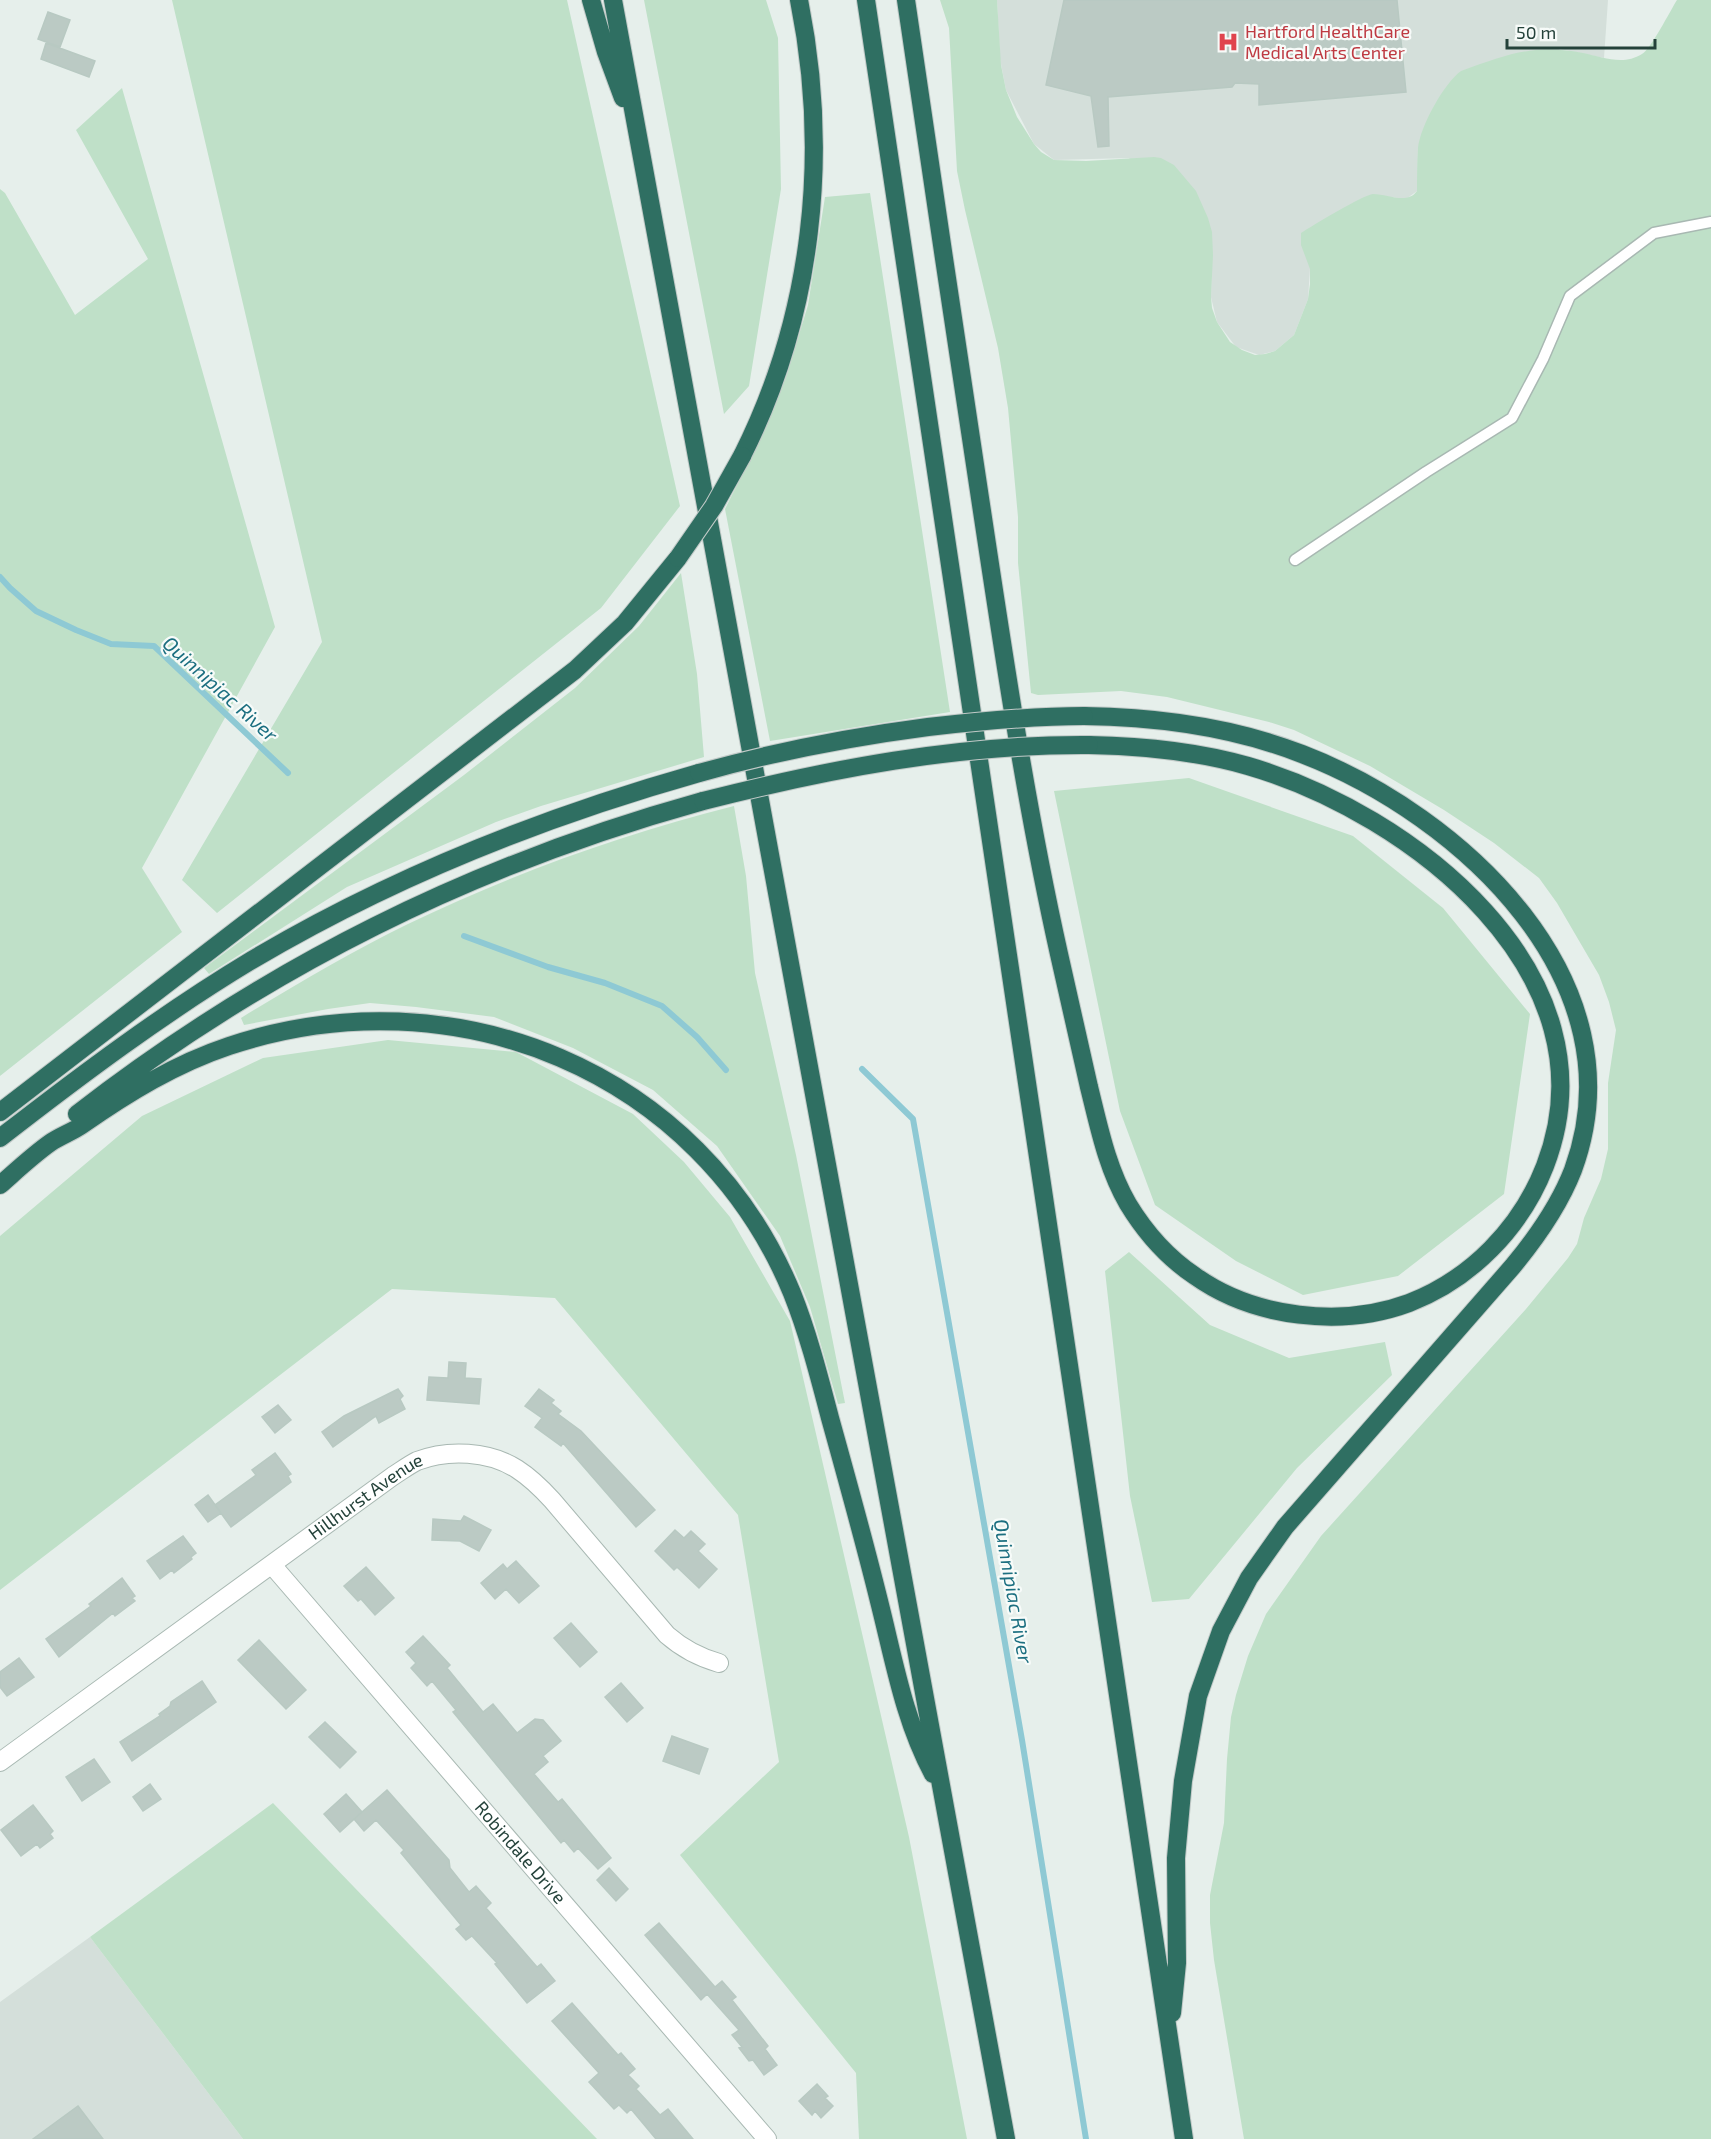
<svg xmlns="http://www.w3.org/2000/svg" width="1711" height="2139" font-family="'Exo 2',sans-serif">
	<style>
		.built { fill: #d4dfda }
		.green { fill: #bfe0c8 }
		.lines { fill: none; stroke-linecap: round; stroke-linejoin: round }
		.stream { stroke: #8ec9d4; stroke-width: 6 }
		.building { fill: #bbcac4; stroke: #b8c9c2; stroke-width: 1.5 }
		.lane-casing { stroke: #a8b8b2; stroke-width: 13 }
		.street-casing { stroke: #a8b8b2; stroke-width: 20 }
		.highway-casing { stroke: #c2cac8; stroke-width: 20 }
		.lane { stroke: #fff; stroke-width: 10 }
		.street { stroke: #fff; stroke-width: 18 }
		.highway { stroke: #2f6f62; stroke-width: 18 }
		.highway-bridge-casing { stroke: #c2cac8; stroke-width: 20; stroke-linecap: butt }
		.highway-bridge { stroke: #2f6f62; stroke-width: 18 }
		.labels { text-anchor: middle; stroke-width: 4.5; stroke-linejoin: round; paint-order: stroke }
		.health-label { font-size: 18px; fill: #be3a42; stroke: #f7fbf9; text-anchor: start }
		.street-label { font-size: 18px; fill: #24423a; stroke: #f7fbf9 }
		.water-label { font-size: 20px; font-style: italic; fill: #1c6f80; stroke: #f7fbf9 }
	</style>
	<rect width="100%" height="100%" fill="#e6efeb"/>
	<!-- built -->
	<path class="built" d="M997,0h611l-4,58 -44,-9 -142,99 -1,43 -11,8 -25,-3 -71,73 -2,30 -14,36 -19,16 -16,4 -23,-8 -19,-25 -6,-25 1,-33 -83,-106 -75,2 -20,-16 -28,-54 -6,-31z
		M90,1937l153,202h-243v-137z"/>
	<!-- green -->
	<path class="green" d="M172,0h395l113,506 -79,102 -384,305 -35,-33 140,-238z
		M644,0h122l12,38 3,151 -32,197 -25,28z
		M940,0h57l4,65 5,25 11,27 17,27 7,8 13,8 32,1 68,-4 7,1 13,7 22,26 12,27 4,14 1,23 -2,42 1,11 5,14 13,20 12,8 13,5 10,-1 10,-3 19,-16 14,-36 2,-15v-15l-9,-24v-12c11,-7 62,-38 72,-39 15,0 34,11 44,-3 0,-14 0,-29 1,-43 2,-21 26,-65 43,-77 48,-17 71,-27 122,-18 20,4 40,13 59,1 9,-5 28,-43 35,-54h34v2139h-467l-30,-179 -4,-37v-28l14,-72 3,-64 4,-42 5,-22 12,-39 18,-42 55,-78 205,-227 42,-51 9,-14 7,-26 17,-39 7,-30v-66l8,-53 -7,-28 -10,-27 -42,-72 -18,-25 -45,-35 -50,-33 -74,-44 -76,-36 -25,-8 -102,-25 -46,-6 -83,4 -7,-2 -13,-130v-46l-10,-109 -10,-60 -33,-138 -8,-39 -8,-143z
		M122,88l153,539 -133,241 40,64 -182,144v-887l5,4 70,122 73,-56 -72,-129z
		M870,193l80,519 -180,29 -45,-232 37,-74 25,-61 21,-69 17,-108z
		M681,573l16,101 7,83 -163,49 -45,16 -149,65 -138,87 -5,-6 260,-193 111,-87 64,-62z
		M1189,778l164,58 90,72 87,106 -26,180 -106,82 -95,19 -67,-34 -81,-56 -35,-94 -66,-320z
		M734,806l12,70 9,97 41,182 49,248 -7,1 -28,-97 -30,-71 -63,-90 -64,-56 -80,-42 -79,-31 -78,-10 -46,-4 -42,6 -84,16 -3,-7c54,-33 110,-66 167,-94 104,-50 214,-90 326,-118z
		M388,1040l128,12 117,62 51,48 46,55 60,104 119,516 58,302h-108l-3,-66 -176,-218 99,-93 -41,-247 -183,-217 -163,-9 -392,301v-354l142,-120 121,-58z
		M1129,1252l81,73 79,33 96,-16 7,33 -95,93 -108,131 -37,3 -22,-106 -25,-225z
		M273,1803l324,336h-354l-153,-202z"/>
	<g class="lines">
		<!-- stream -->
		<path class="stream" d="M0,577l10,11 26,23 40,19 35,14 43,2 134,127
			M464,936l84,31 57,16 57,23 35,31 29,33
			M862,1069l51,50 109,621 64,399"/>
	</g>
	<!-- building -->
	<path class="building" d="M1064,0h333l9,92 -147,13v-21l-24,-1 -3,4 -124,10 1,49 -11,1 -7,-51 -45,-11z
		M48,12l22,8 -10,27 -22,-8z
		M46,43l49,18 -6,16 -48,-18z
		M449,1362l17,1 -1,15 16,1 -2,25 -52,-4 2,-23 19,1z
		M398,1389l5,7 -3,3 5,10 -26,14 -3,-7 -43,31 -11,-15 22,-16z
		M539,1389l15,11 -3,3 10,8 -3,3 23,17 74,79 -19,17 -73,-84 -2,3 -26,-19 7,-9 -17,-12z
		M278,1405l13,15 -16,13 -13,-16z
		M275,1453l16,21 -3,2 3,6 -60,45 -16,-22 41,-30 -4,-5z
		M208,1495l13,18 -13,9 -13,-17z
		M464,1516l27,14 -12,21 -19,-10 -28,-1 1,-21 28,2z
		M675,1530l9,8 7,-7 14,13 -7,7 19,18 -18,19 -22,-21 -3,3 -19,-19z
		M183,1536l13,17 -5,4 1,2 -18,14 -2,-3 -12,9 -13,-18z
		M516,1561l23,25 -20,17 -13,-14 -11,10 -14,-16 22,-19 4,5z
		M366,1567l28,31 -19,17 -14,-16 -3,2 -14,-15z
		M122,1578l13,18 -3,2 3,3 -20,15 -2,-3 -54,44 -13,-18 45,-33 -2,-2z
		M571,1623l26,29 -17,15 -26,-29z
		M423,1636l27,29 -3,3 36,44 10,-8 24,29 18,-14 8,1 18,21 -18,15 5,6 -14,12 24,28 4,-3 49,59 -13,11 -20,-21 -4,4 -10,-12 -3,3 -108,-131 3,-2 -24,-29 -5,5 -16,-18 5,-5 -10,-11z
		M259,1640l47,50 -20,19 -48,-49z
		M19,1658l15,19 -27,19 -7,-9v-15z
		M202,1681l14,21 -84,59 -12,-19 40,-26 -1,-2 11,-8 1,-4z
		M621,1683l22,25 -16,14 -22,-25z
		M325,1722l31,30 -16,16 -31,-31z
		M672,1736l36,13 -9,25 -36,-13z
		M94,1759l16,23 -28,19 -16,-24z
		M150,1784l11,15 -18,12 -10,-14z
		M387,1790l62,70 1,8 19,24 7,-6 15,17 -5,5 51,59 4,-3 14,17 -28,22 -32,-39 2,-1 -25,-27 -6,4 -10,-11 5,-4 -60,-72 3,-3 -28,-30 -12,11 -10,-12z
		M346,1794l16,18 -22,20 -16,-18z
		M33,1805l20,26 -3,3 3,4 -13,10 -3,-4 -16,12 -20,-26z
		M609,1868l19,21 -12,12 -19,-21z
		M659,1923l56,64 7,-6 14,16 -4,3 36,46 -3,3 12,16 -13,10 -11,-15 -4,1 -10,-13 3,-1 -10,-12 7,-5 -32,-36 -6,6 -56,-65z
		M572,2003l46,52 3,-2 14,16 -7,6 11,11 -3,3 24,26 8,-6 25,30h-37l-25,-30 -4,4 -8,-8 -5,4 -25,-27 10,-9 -47,-52z
		M817,2084l11,12 -3,2 8,8 -12,12 -6,-7 -3,4 -13,-14z
		M78,2106l25,33h-70z"/>
	<g class="lines">
		<defs>
			<path id="lane" d="M1295,560l131,-88 86,-54 31,-59 27,-63 84,-63 57,-11"/>
			<g id="street">
				<path id="s1" d="M272,1565l495,574"/>
				<path id="s2" d="M0,1762l393,-286c8,-5 16,-11 24,-15 31,-12 72,-10 100,8 14,9 24,19 35,31l115,135c16,14 31,22 52,28"/>
			</g>
			<path id="highway" d="M591,0l15,52 17,46
				M613,0l393,2139
				M866,0l318,2139
				M906,0c23,159 47,319 71,478 24,159 47,319 82,476 10,44 20,89 30,133 10,40 18,81 39,117 17,28 40,54 67,72 59,42 147,52 214,27 62,-24 112,-75 136,-137 74,-192 -135,-353 -297,-400 -52,-15 -105,-20 -159,-21
				M742,456c71,-141 88,-302 57,-456
				M1084,716c74,1 149,11 218,38 159,61 340,228 271,416 -14,36 -36,67 -60,96l-228,261 -36,51 -28,53 -23,65 -15,85 -7,77 1,105 -5,50
				M0,1112l575,-442 50,-47 53,-65
				M77,1114c190,-147 395,-249 626,-313
				M0,1138c81,-63 164,-125 252,-178 140,-83 291,-143 447,-187
				M0,1185c16,-14 33,-30 50,-42 10,-7 22,-11 32,-18 46,-32 93,-61 147,-79 224,-75 471,24 563,247 16,40 27,83 38,125 17,61 34,122 49,183 15,59 25,119 54,173"/>
		</defs>
		<!-- lane casing -->
		<use href="#lane" class="lane-casing"/>
		<!-- street casing -->
		<use href="#street" class="street-casing"/>
		<!-- highway casing -->
		<use href="#highway" class="highway-casing"/>
		<!-- lane -->
		<use href="#lane" class="lane"/>
		<!-- street -->
		<use href="#street" class="street"/>
		<!-- highway -->
		<use href="#highway" class="highway"/>
		<defs>
			<path id="highway-bridge" d="M678,558l36,-52 28,-50
				M699,773c75,-21 152,-36 229,-46 52,-6 104,-11 156,-11
				M703,801c126,-32 256,-57 386,-56"/>
		</defs>
		<!-- highway-bridge casing -->
		<use href="#highway-bridge" class="highway-bridge-casing"/>
		<!-- highway-bridge -->
		<use href="#highway-bridge" class="highway-bridge"/>
	</g>
	<!-- icons -->
	<defs>
		<symbol id="hospital-bare" viewBox="-9 -9 18 18"><path d="M-5-5h3v3.5h4V-5h3V5h-3V1.5h-4V5h-3Z" fill="#e0444e" stroke="#f7fbf9" stroke-width="2.5" paint-order="stroke"/></symbol>
	</defs>
	<g fill-rule="evenodd">
		<use href="#hospital-bare" x="1213" y="27" width="30" height="30"/>
	</g>
	<g class="labels">
		<!-- health labels -->
		<g class="health-label">
			<text x="1245" y="38">Hartford HealthCare<tspan x="1245" dy="21">Medical Arts Center</tspan></text>
		</g>
		<!-- street labels -->
		<g class="street-label">
			<text dy="6" stroke="none"><textPath href="#s2" startOffset="452">Hillhurst Avenue</textPath></text>
			<text dy="6" stroke="none"><textPath href="#s1" startOffset="380">Robindale Drive</textPath></text>
		</g>
		<!-- water labels -->
		<g class="water-label">
			<text transform="translate(220 689) rotate(42)" y="7">Quinnipiac River</text>
			<text transform="translate(1013 1591) rotate(80)" y="7">Quinnipiac River</text>
		</g>
	</g>
	<!-- scale -->
	<path d="M1507 39v9h148v-9" fill="none" stroke="#24423a" stroke-width="3"/>
	<text x="1516" y="39" font-size="18" fill="#24423a" stroke="#f7fbf9" stroke-width="4.5" paint-order="stroke">50 m</text>
</svg>
